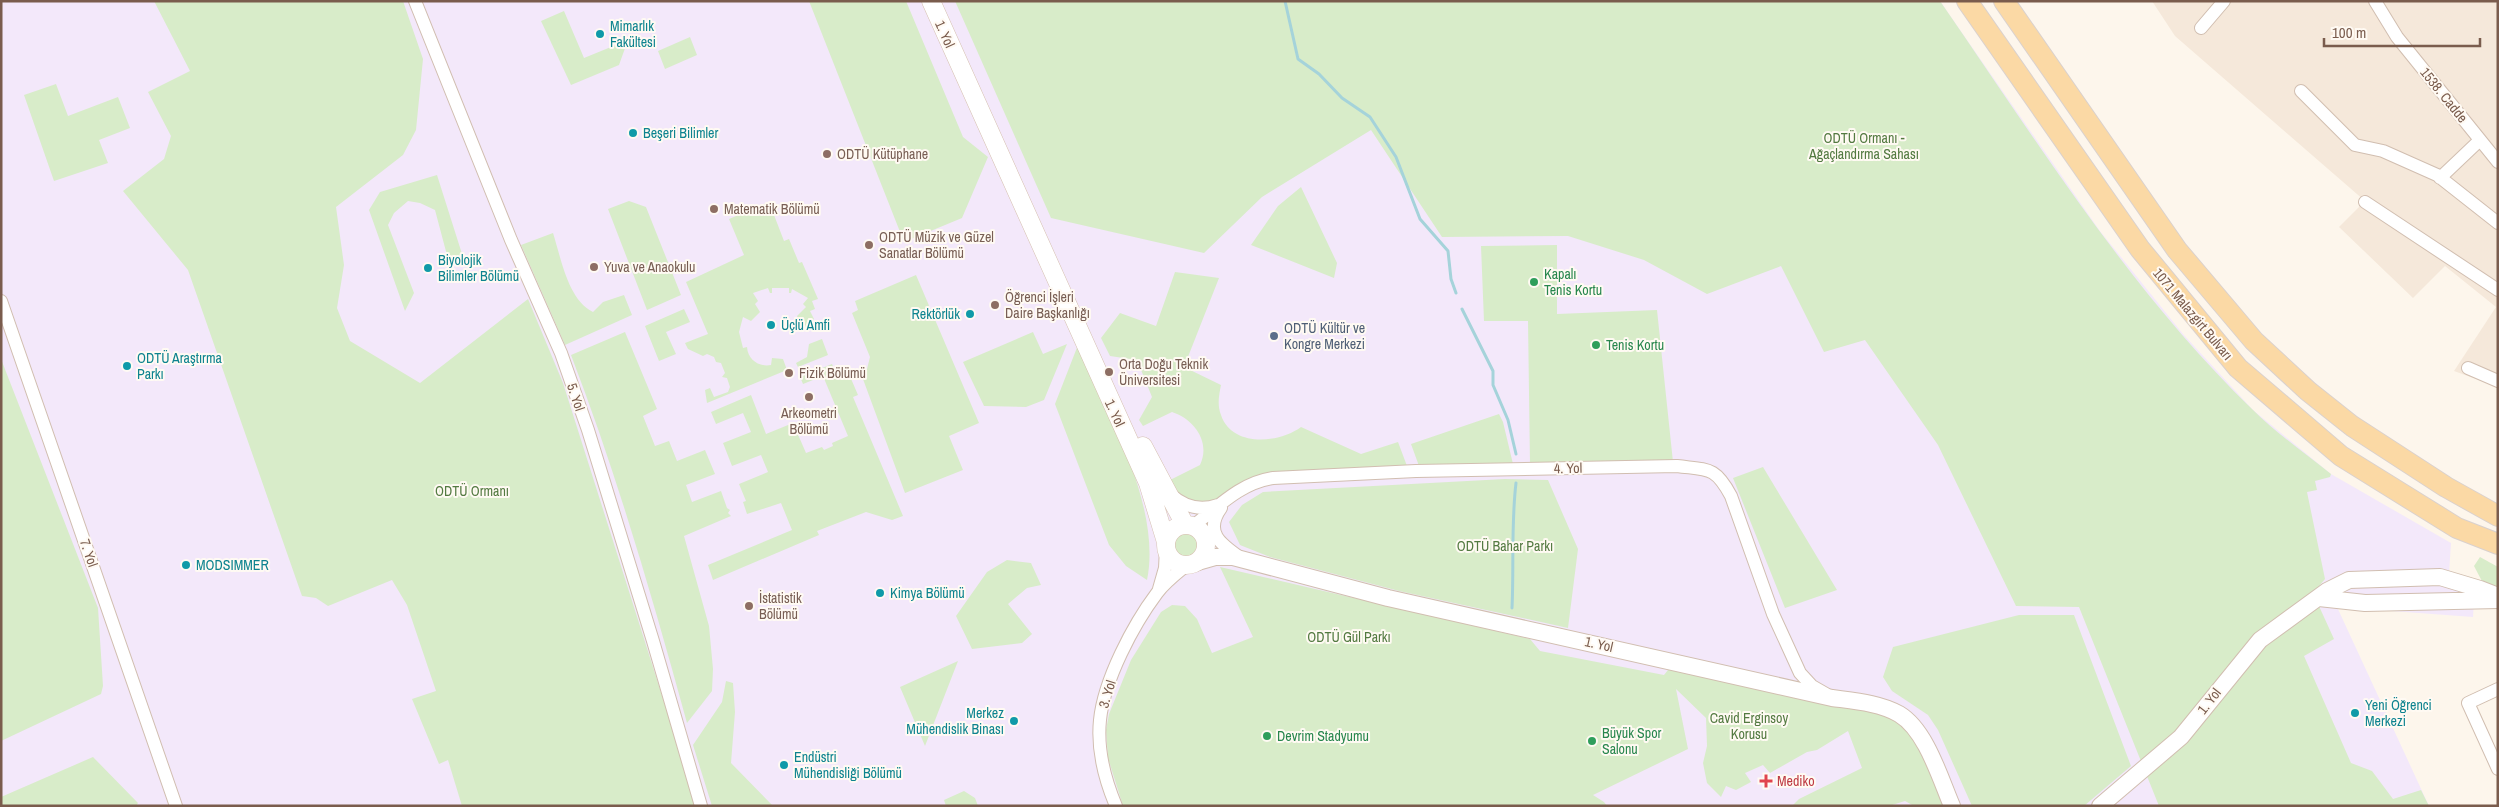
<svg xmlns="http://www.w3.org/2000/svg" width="2499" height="807" font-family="'Archivo Narrow',sans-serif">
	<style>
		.residential { fill: #f5e8da }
		.education { fill: #f3e8fa }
		.green { fill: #d8ecc9 }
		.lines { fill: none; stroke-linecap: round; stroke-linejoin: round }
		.stream { stroke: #a5d3da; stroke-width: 3 }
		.minor-casing { stroke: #d1beb0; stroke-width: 14 }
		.tertiary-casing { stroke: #d1beb0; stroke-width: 18 }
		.secondary-casing { stroke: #d6c0b0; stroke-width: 19 }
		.primary-casing { stroke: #dad1cd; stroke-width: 22 }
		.minor { stroke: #fff; stroke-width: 12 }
		.tertiary { stroke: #fff; stroke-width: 16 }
		.secondary { stroke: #fff; stroke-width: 18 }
		.primary { stroke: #fbd9a5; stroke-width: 20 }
		.culture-dot { fill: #0f9aa8; stroke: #fffaf3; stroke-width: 2 }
		.education-dot { fill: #8d6e63; stroke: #fffaf3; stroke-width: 2 }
		.leisure-dot { fill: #2e9e5b; stroke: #fffaf3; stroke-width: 2 }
		.service-dot { fill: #5c6f8a; stroke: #fffaf3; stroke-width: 2 }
		.health-dot { fill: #e0444e; stroke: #fffaf3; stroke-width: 2 }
		.labels { text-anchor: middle; stroke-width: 4; stroke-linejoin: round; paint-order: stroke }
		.culture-label { font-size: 14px; fill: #0d838f; stroke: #fffaf3; text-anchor: start }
		.street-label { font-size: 14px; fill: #7a5c4d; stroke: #fffaf3 }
		.park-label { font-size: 14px; fill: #537a41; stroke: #fffaf3 }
		.education-label { font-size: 14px; fill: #785e54; stroke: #fffaf3; text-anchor: start }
		.leisure-label { font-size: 14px; fill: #27864d; stroke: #fffaf3; text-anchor: start }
		.service-label { font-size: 14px; fill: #4e5e75; stroke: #fffaf3; text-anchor: start }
		.health-label { font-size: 14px; fill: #be3a42; stroke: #fffaf3; text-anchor: start }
	</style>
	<rect width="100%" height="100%" fill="#fdf6ec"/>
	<!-- residential -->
	<path class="residential" d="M2152,1h346v386l-44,-16 42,-64 -51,-41 -32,32 -74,-71 26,-26 -190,-165z"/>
	<!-- education -->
	<path class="education" d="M1,1h1939l160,230 83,103 70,76 78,64 120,69 -2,30 26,8 -2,36 -136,-10 92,199h-2428z"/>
	<!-- green -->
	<path class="green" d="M154,1h249l20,58 -7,71 -13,25 -67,52 8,58 -7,43 13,33 70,42 108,-84 35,84 134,423h-235l-14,-46 -9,4 -27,-65 24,-8 -29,-86 -15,-25 -64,26 -12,-8 -14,-2 -114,-326 -65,-79 41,-32 7,-23 -23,-44 42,-21z
		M809,1h97l57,136 25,20 -26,61 -58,24z
		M955,1h985c97,140 189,289 312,408 24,24 53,44 79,65l-1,3 -15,4 2,9 -10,2 18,87 -12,14 21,46 -30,17 47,107 21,8 21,28 28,-9 8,16h-270l-80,-199 -63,-1 -78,-161 -73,-105 -41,12 -43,-86 -74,28 -63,-34 -76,-24 -126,1 -71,-107 -109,67 -58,56 -153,-35z
		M564,11l20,47 44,-18 -9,25 -48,20 -30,-64z
		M690,37l7,18 -32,14 -7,-18z
		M56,84l12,32 50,-19 12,31 -31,12 9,23 -54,18 -30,-86z
		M437,175l26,82 -15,2 -13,-49 -15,-7 -12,-2 -14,12 -6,12 26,68 -9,18 -36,-101 11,-18z
		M1301,187l36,76 -3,15 -83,-33 27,-39z
		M629,201l17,6 35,88 -34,15 -39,-101z
		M769,202l15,39 5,-2 10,24 3,-1 16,37 -6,2 3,8 -5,2 4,8 -5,3 1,3 -8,3 -5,-12 9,-9 -3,-3 5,-6 -16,-9 -1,4h-2v-5h-17v5h-2l-2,-5 -15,5 5,8 -3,3 5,8 -9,9 -8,-4 -4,15 4,16 4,-1c1,14 13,20 24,18l1,-7 11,1 4,11 -80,33 -2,-13 5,-2 4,9 14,-5 2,-5 -3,-9 -5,-1 3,-4 -4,-10 -5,-1 -2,-5 -7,-3 -4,2 -15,-7 -3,-6 23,-9 -22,-52 58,-27 -15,-36z
		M553,233c8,25 15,67 40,79l10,-10 21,-7 8,20 -67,30 -44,-100z
		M1557,245v69l100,-4 16,152 -143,2 -2,-143h-44l-3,-75z
		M1175,272l44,6 -35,89 37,18c-2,10 -4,20 0,30 11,33 59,28 80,12l60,27 37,-12 9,24 -137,7 -58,29 -22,-1 -11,-7 -9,-14 30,-15c11,-23 -6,-46 -28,-53l-29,14 -4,-6 13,-23 -15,-37 -27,-4 -9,-18 19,-25 36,13z
		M916,275l63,148 -30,13 14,34 -58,23 -45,-122 7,-2 3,-12 -18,-44 6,-3 -3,-9z
		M684,309l6,13 -24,10 10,22 -17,7 -14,-35z
		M625,332l32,77 -14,7 12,30 14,-5 8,20 28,-11 10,24 -29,11 6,17 29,-11 6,17 3,2 -2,3 3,3 -47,20 25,90 4,43 -1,22 -25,32c-34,-124 -70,-248 -116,-368z
		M1033,332l10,22 24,-10 -23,56 -18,7 -42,-1 -21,-44z
		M822,339l6,16 -30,12 -2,-4 11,-6 2,-13z
		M1078,345c29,66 84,162 69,235l-21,-14 -17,-21 -54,-141z
		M1,359l97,249 5,78 -2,8 -100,47z
		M832,364l3,7 11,-4 12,28 -5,2 50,119 -11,4 -26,-8 -49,19 2,4 -106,45 -5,-15 84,-35 -11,-27 -34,11 -4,-12 3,-1 -7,-17 29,-12 -7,-17 -29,11 -9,-23 28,-11 -8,-19 -27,11 -5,-12 40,-17 15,39 27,-11 13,30 16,-6 2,3 9,-4 -1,-3 16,-7 -25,-60 -20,8 -3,-7z
		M1499,414l4,8 10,42 -94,2 -8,-22z
		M1763,467l74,123 -52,18 -52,-130z
		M1505,479l43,1 30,69 -10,79 -169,-37 -129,-34 -30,-12 -11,-23 13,-17 21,-13z
		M1174 545a12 12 0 1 1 24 0a12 12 0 1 1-24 0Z
		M2480,557l18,10v20l-14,-2 -10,-19z
		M1007,560l24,3 10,22 -14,3 -19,16 24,30 -10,9 -50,6 -16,-33 31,-44z
		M1220,567l310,72 10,12 124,24 8,-10 229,54 24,39 18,48h-29l-9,-5 -16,5h-97l7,-7 63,-31 -14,-37 -31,19 -10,2 -37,21 -7,-8 -18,8 6,9 -15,8 -10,-4 -5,11 -14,-14 -4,-20 4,-17 -1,-28 -30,-29 12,60 -95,46 11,7 3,4h-484l-15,-48 -2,-28 3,-16 22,-54 30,-48 11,-7 13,1 12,13 15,34 41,-16z
		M2019,615h55l57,151 -47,40h-112l-34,-76 -10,-15 -36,-24 -9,-14 10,-30z
		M958,661l-33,85 -25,-59z
		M726,681l7,2 2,29 -4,51 42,43h-61l-19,-61 29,-43z
		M93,757l45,46 -2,3h-135v-9z
		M964,791l11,7 3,8h-32l-2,-6z"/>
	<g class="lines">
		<!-- stream -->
		<path class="stream" d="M1285,1l13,58 21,15 23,24 28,19 26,40 24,62 28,32 3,28 5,14
			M1462,309l31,62v14l15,35 8,34
			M1512,608c2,-42 -1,-84 4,-125"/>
		<defs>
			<path id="minor" d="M415,1l96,239 50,113 27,77 65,211 48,165
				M2375,1l22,36 101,125
				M2201,28l23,-27
				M2301,91l54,54 28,6 54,24 61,48
				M2440,178l40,-38
				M2365,202l133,88
				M1,301l175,505
				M2468,368l30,13
				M1170,494c14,13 31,17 48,11
				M1221,508c-18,25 1,37 21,51
				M1193,526c25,-19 47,-43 80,-48l143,-7 261,-5c31,4 38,0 54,30l42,118 27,59 12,13 14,8
				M1159,589l6,-21 1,-20
				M2498,689l-30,14 30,66
				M1116,806c-11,-26 -19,-57 -16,-86 4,-40 33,-95 57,-127 8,-11 20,-20 31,-29"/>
			<path id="tertiary" d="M1194,563l21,-6h18l155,41 444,100c22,3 48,5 67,16 27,16 41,64 53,92
				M2319,598l46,5 133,-3
				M2100,806l81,-69 79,-97 67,-49 22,-11 91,-3 40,12 18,7"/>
			<path id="secondary" d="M931,1l217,482 18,59
				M1143,446l42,79
				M1166 545a20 20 0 1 1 40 0a20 20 0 1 1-40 0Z"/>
			<path id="primary" d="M1967,1l173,248 98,119 103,88 116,72 41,16
				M2004,1l173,249 77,91 54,50 44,35 94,61 52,29"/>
		</defs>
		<!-- minor casing -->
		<use href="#minor" class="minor-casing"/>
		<!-- tertiary casing -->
		<use href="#tertiary" class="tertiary-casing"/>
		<!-- secondary casing -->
		<use href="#secondary" class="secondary-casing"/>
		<!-- primary casing -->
		<use href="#primary" class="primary-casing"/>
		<!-- minor -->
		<use href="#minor" class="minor"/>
		<!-- tertiary -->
		<use href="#tertiary" class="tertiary"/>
		<!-- secondary -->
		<use href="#secondary" class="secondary"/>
		<!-- primary -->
		<use href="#primary" class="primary"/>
	</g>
	<!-- markers -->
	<g class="culture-dot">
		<circle cx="600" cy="34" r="5"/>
		<circle cx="633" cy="133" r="5"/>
		<circle cx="428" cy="268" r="5"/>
		<circle cx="970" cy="314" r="5"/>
		<circle cx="771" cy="325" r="5"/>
		<circle cx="127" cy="366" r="5"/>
		<circle cx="186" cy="565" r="5"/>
		<circle cx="880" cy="593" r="5"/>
		<circle cx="2355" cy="713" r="5"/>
		<circle cx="1014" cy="721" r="5"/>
		<circle cx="784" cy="765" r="5"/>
	</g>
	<g class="education-dot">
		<circle cx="827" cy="154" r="5"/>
		<circle cx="714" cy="209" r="5"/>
		<circle cx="869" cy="245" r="5"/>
		<circle cx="594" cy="267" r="5"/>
		<circle cx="995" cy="305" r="5"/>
		<circle cx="1109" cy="372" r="5"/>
		<circle cx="789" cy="373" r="5"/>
		<circle cx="809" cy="397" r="5"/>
		<circle cx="749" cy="606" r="5"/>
	</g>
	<g class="leisure-dot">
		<circle cx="1534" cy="282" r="5"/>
		<circle cx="1596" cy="345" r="5"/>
		<circle cx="1267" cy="736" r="5"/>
		<circle cx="1592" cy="741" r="5"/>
	</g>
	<circle class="service-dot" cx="1274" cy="336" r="5"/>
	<path class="health-dot" d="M1763.5 773.5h5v5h5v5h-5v5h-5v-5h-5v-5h5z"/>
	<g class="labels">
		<!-- culture labels -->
		<g class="culture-label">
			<text x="610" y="31">Mimarlık<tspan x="610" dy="16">Fakültesi</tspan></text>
			<text x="643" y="138">Beşeri Bilimler</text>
			<text x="438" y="265">Biyolojik<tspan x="438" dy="16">Bilimler Bölümü</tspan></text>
			<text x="960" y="319" text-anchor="end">Rektörlük</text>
			<text x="781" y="330">Üçlü Amfi</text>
			<text x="137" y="363">ODTÜ Araştırma<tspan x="137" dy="16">Parkı</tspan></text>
			<text x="196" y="570">MODSIMMER</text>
			<text x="890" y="598">Kimya Bölümü</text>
			<text x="2365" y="710">Yeni Öğrenci<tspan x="2365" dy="16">Merkezi</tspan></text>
			<text x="1004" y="718" text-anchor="end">Merkez<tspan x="1004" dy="16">Mühendislik Binası</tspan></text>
			<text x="794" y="762">Endüstri<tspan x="794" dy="16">Mühendisliği Bölümü</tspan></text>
		</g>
		<!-- street labels -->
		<g class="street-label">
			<text transform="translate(945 34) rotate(66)" y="5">1. Yol</text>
			<text transform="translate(2444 95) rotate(51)" y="5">1538. Cadde</text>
			<text transform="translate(2193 314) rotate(50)" y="5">1071 Malazgirt Bulvarı</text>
			<text transform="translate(576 397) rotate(71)" y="5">5. Yol</text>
			<text transform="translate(1115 413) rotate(65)" y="5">1. Yol</text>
			<text transform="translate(1568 468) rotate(-1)" y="5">4. Yol</text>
			<text transform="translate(89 553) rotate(71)" y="5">7. Yol</text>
			<text transform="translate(1599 644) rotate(13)" y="5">1. Yol</text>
			<text transform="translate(1107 694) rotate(-73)" y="5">3. Yol</text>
			<text transform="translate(2209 701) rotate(-52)" y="5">1. Yol</text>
		</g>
		<!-- park labels -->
		<g class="park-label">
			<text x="1864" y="143">ODTÜ Ormanı -<tspan x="1864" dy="16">Ağaçlandırma Sahası</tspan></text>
			<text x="472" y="496">ODTÜ Ormanı</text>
			<text x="1505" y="551">ODTÜ Bahar Parkı</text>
			<text x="1349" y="642">ODTÜ Gül Parkı</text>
			<text x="1749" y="723">Cavid Erginsoy<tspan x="1749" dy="16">Korusu</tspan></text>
		</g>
		<!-- education labels -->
		<g class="education-label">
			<text x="837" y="159">ODTÜ Kütüphane</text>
			<text x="724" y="214">Matematik Bölümü</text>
			<text x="879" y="242">ODTÜ Müzik ve Güzel<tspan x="879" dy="16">Sanatlar Bölümü</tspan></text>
			<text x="604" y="272">Yuva ve Anaokulu</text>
			<text x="1005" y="302">Öğrenci İşleri<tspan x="1005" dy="16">Daire Başkanlığı</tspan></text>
			<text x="1119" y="369">Orta Doğu Teknik<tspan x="1119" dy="16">Üniversitesi</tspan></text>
			<text x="799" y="378">Fizik Bölümü</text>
			<text x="809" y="418" text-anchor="middle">Arkeometri<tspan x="809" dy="16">Bölümü</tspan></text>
			<text x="759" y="603">İstatistik<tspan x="759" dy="16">Bölümü</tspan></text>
		</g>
		<!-- leisure labels -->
		<g class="leisure-label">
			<text x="1544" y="279">Kapalı<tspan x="1544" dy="16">Tenis Kortu</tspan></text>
			<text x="1606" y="350">Tenis Kortu</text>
			<text x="1602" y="738">Büyük Spor<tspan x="1602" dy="16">Salonu</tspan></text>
			<text x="1277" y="741">Devrim Stadyumu</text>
		</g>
		<!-- service labels -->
		<g class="service-label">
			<text x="1284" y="333">ODTÜ Kültür ve<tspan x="1284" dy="16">Kongre Merkezi</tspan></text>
		</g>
		<!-- health labels -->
		<g class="health-label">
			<text x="1777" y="786">Mediko</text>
		</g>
	</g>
	<!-- border -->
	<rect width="2499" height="807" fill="none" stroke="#7a5c4d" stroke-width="5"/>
	<!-- scale -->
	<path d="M2324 38v8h156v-8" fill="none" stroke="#7a5c4d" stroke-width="2.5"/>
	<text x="2332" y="38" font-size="15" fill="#7a5c4d" stroke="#fffaf3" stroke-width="4" paint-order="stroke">100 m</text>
</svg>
